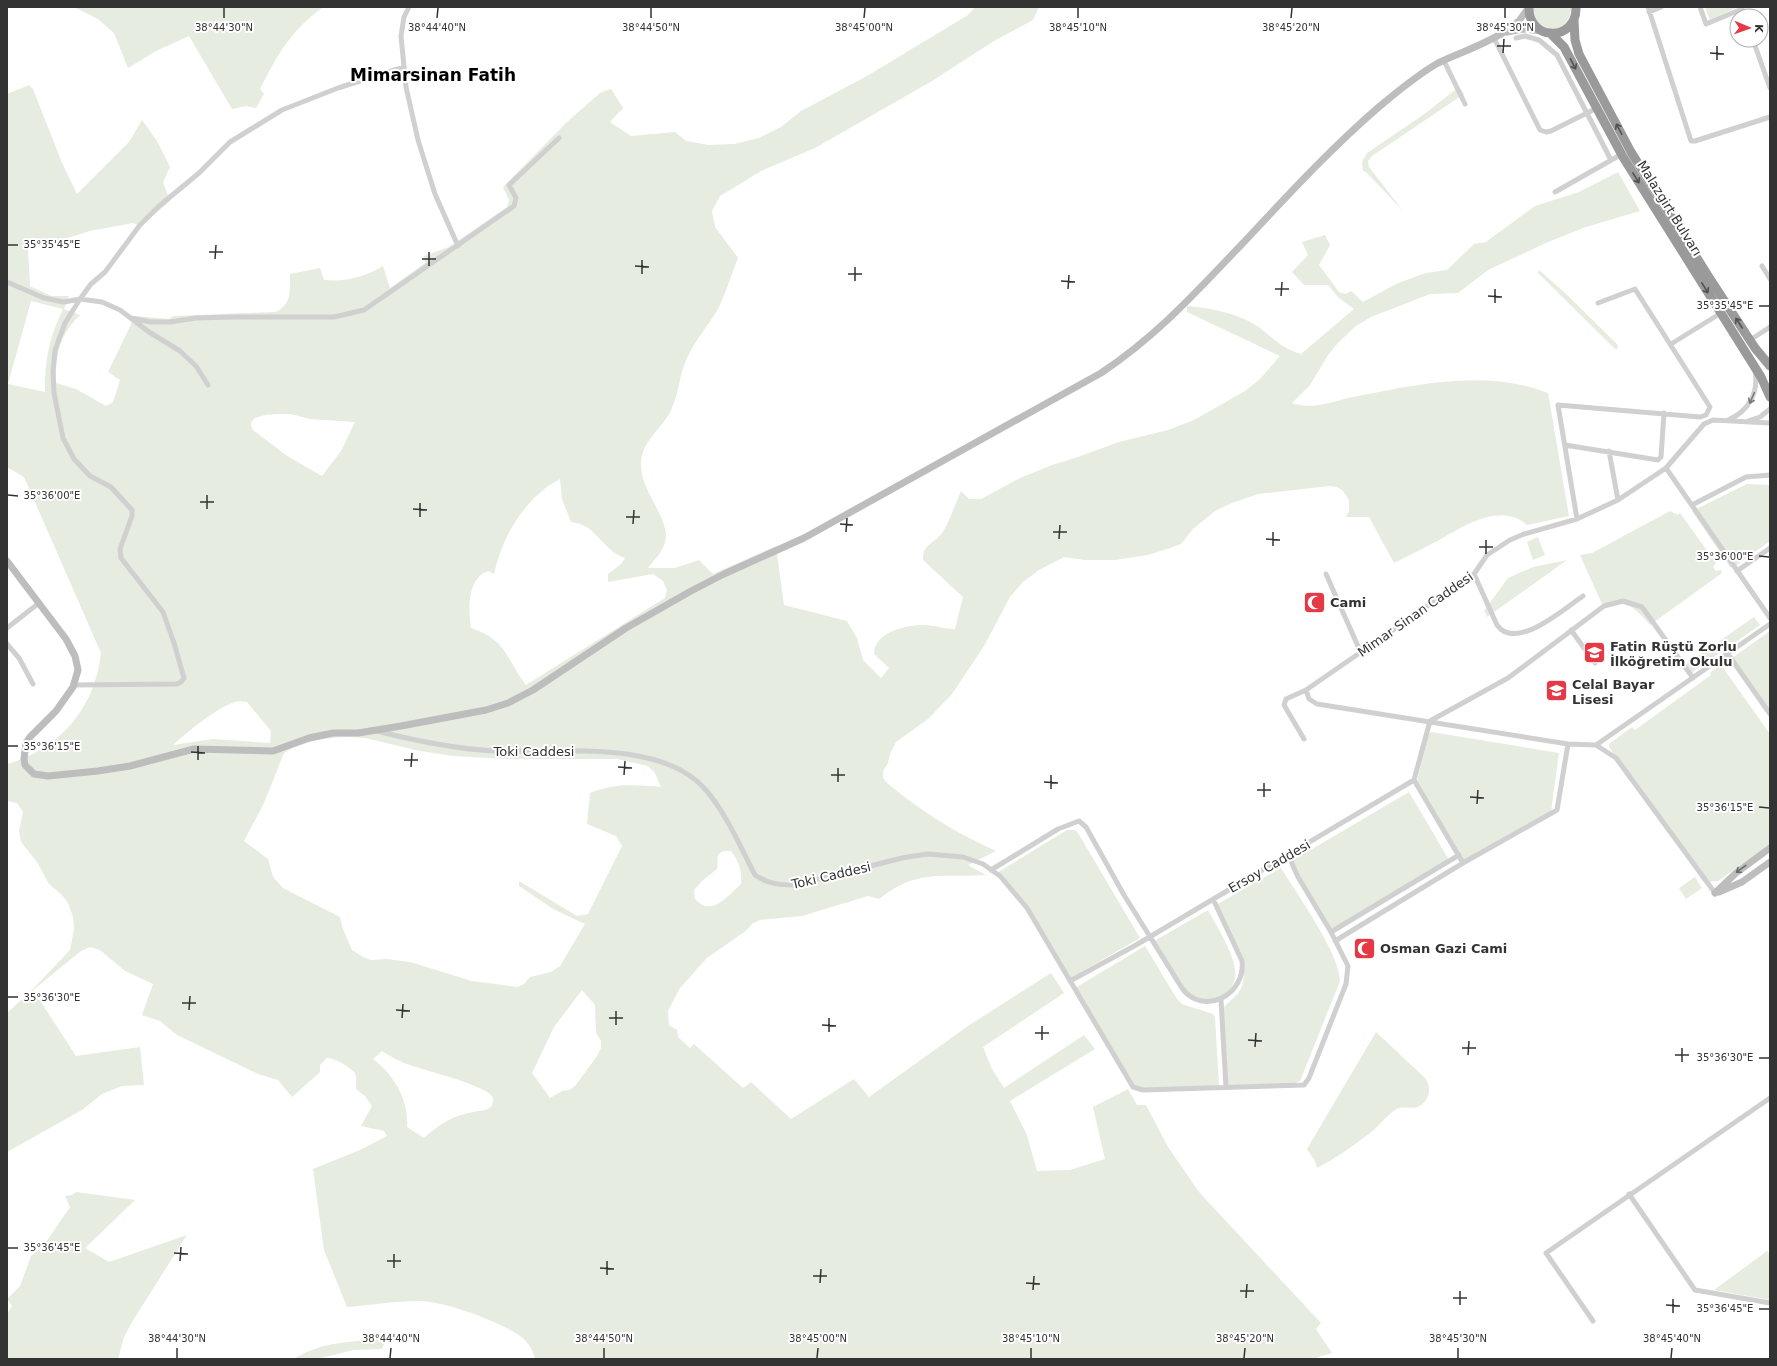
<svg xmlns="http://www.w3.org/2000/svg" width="1777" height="1366" font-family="'DejaVu Sans',sans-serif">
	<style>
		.green { fill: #e6ecdf; fill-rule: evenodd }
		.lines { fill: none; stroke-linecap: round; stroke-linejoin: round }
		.street { stroke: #d0d0d0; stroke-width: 5 }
		.secondary { stroke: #bdbdbd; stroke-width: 7 }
		.highway { stroke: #9a9a9a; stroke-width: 9 }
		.oneway { stroke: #525252 }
		.oneway2 { stroke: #7a7a7a }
		.oneway3 { stroke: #6a6a6a }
		.ticks { fill: none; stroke: #333; stroke-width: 1.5 }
		.labels { text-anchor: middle; stroke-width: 4; stroke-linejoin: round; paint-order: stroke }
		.street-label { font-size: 13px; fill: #333; stroke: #fff }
		.poi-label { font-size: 13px; font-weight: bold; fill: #333; stroke: #fff; text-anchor: start }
		.district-label { font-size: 17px; font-weight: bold; fill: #000; stroke: #fff }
		.ticks-label { font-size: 10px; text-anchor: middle; fill: #333; stroke: #fff; stroke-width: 4; stroke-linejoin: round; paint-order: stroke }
	</style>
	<rect width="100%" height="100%" fill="#fff"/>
	<!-- green -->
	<path class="green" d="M74,7h250c-31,20 -48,50 -64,82l4,5 -8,14 -10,-2 -14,3 -43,-73 -33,15 -28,17 -14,-35 -16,-14z
		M975,7h64l-6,13 -39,21 -62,40 -117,67 -54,23 -41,25 -8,15 3,16 23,31c-7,17 -12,35 -20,51 -10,17 -23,31 -31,49 -8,17 -8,36 -16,52 -9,20 -30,30 -30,55 0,24 21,44 25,68 0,17 -9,23 -18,35h27l24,-8 14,14 63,-28 8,59 63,16 10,17 6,22 18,18 8,-10 -15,-14c0,-22 32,-29 50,-29 10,0 20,4 31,4l8,-32 -40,-37c-1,-15 11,-16 19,-27 6,-8 14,-31 19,-42l8,8h12l39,-21 32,-13 23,-7 44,-16 49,-12 26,-10 51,-29 15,-12 20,-23 -93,-44v-6c24,2 52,7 73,22 15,12 21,20 41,26l53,-45 -16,-12 -10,-12h-24l-12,-13 16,-17 -6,-13 23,-7 5,10 -11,20 20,27 7,2 5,-3 12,11 35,-19 28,-10 21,-3 27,-26 12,-2 49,-36 44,-14 39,-20 22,39 -54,16 -38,15 -60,28 -30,23 -28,1 -59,23 -15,9 -18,17 -10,12 -18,30 -18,18c23,8 43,-3 66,-7 61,-12 129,-27 190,-3l21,123 -42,9c-25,-23 -62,0 -86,14 -15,8 -31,16 -47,24l-25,-46h-23l3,-6v-11l-6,-9 -6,-4 -8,-1 -71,8 -26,9 -17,8 -22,18 -12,15 -11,4 -22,7 -33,5h-31l-20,-3 -25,13 -16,12 -13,15 -26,49 -32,48 -24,25 -32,23 -6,12 -2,9 -5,8v7l3,4c34,29 70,51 110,69l-28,14 18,10c-43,3 -69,-7 -107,24l-11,-3 -66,20 -42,4 -7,3 -6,7 -40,28 -27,30 -12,23 1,14 8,5 1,7 12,11 4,-4 49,44 8,-6 40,37 63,-40 15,18 99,-71 83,-53 13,20 -81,54 9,22 12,19 80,-53 11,14 -85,52 17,34 10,36 33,-1 35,-11 -12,-52 35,-18 9,16h9l22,42 31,45 122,131 -5,6 16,24 -20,6h-777c-2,-9 -7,-17 -15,-23 -19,-14 -76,-35 -100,-35 -24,0 -49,4 -73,6l-23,-57 -11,-81 47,-19 27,-14 -3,-5 -23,-5 11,-20 -7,-10 -9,-7c0,-5 1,-11 -1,-16 -3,-5 -22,-16 -28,-15l-7,7v7l-28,25 -14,-17 -20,-6 -81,-39 -17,-14 -18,-6 11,-31 -28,-13 -25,-21 -10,-3 -9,4 -48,39 43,66 64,-9 4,38 -22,1 -20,8 -20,16 -75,42v-139l25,-23 38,-40 4,-22 -1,-11 -5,-14 -6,-8 -13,-11 -12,-22 -16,-20 -2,-11 4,-19 -6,-9 -10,-2v-37c53,-15 88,-56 94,-111l-77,-176 -17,-10v-373l22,-9 4,4 29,74 15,31 52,-52 13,-22 15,21 13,26 -7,15 7,19 -29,25 -8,-3 -43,8 -62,19 2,36 21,10h18l-5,13 16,6c-20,19 -25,40 -24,68l20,6 30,17 7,-4 7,-22 -12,-8 27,-56 34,3 4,-3 102,-4c17,-7 15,-22 15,-38l30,-6 4,12c22,2 41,-3 59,-14l7,22 35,-25 -1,-7 25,-9 58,-40 2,-7 -6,-13 63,-64 34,-30 11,-4 12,19 -13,14 21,14 44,-4 11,9 22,4 26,-1 25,-6 22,-11 20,-16 66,-35 101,-61zM31,301l32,8c-14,29 -18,50 -18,83l-37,-8zM291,414l19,5 45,3 -14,29 -19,25 -35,-20 -34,-26c-11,-18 29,-16 38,-16zM560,479l2,20 9,23c26,2 30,28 54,36l-4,6 -13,10v8l45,-8 10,7 4,9 -2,8 -139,87c-20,-26 -19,-45 -55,-57 -3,-16 -4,-52 18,-57l5,3c8,-37 31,-77 66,-95zM240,701l7,1 24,29 -1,12 -57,-4 -40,6c13,-12 50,-43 67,-44zM349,737l16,1 55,13 33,5 53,3h111l31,7 7,7 6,14c-27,-2 -44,-4 -71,6l-3,31 29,12 6,10 -34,68 -11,2 -58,-35v5l34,23 32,15 -25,42 -9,6 -21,5 -6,7 -7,3 -45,-6 -62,-19 -23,-3 -16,1 -8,-3 -11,-7 -9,-21 -3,-12 -57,-29 -10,-11 -5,-18 -24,-18 20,-38 20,-50c20,-12 42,-16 65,-16zM723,851h8c8,10 11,20 10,33 -12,11 -30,34 -46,15l-1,-9 8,-9 15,-12c2,-8 -3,-13 6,-18zM582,990l13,15 1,28 5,8v7l-4,8 -22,30 -6,4 -7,1 -12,7 -18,-25 22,-46zM382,1051c9,6 18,11 28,14 16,6 72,19 82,31 2,3 1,6 0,9 -4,7 -12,5 -19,7 -19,3 -35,13 -49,26l-17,-11c2,-27 -13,-52 -34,-68z
		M1533,7h39c-3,21 -19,30 -36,14z
		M1705,7h33l-28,13z
		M1459,87l5,7 -92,62 -4,5 1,6 34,44 -37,-39 -3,-1 -1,-9 5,-9 56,-38z
		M1539,270l24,21 55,54 -1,4h-2l-77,-76z
		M1747,484l23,1v56l-36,26h-4l-38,-56z
		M1670,511l8,4 2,-2 36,50 -3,4 3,4 5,-1 1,3 -72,52c-16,-19 -23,-24 -48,-21l-22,-49 12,-2z
		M1538,537l7,18 -12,5 -6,-18z
		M1567,560l-80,57 -3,-6 24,-33 25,-11z
		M1754,617l6,8 -72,50 -6,-8z
		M1770,631v86l-41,-57z
		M1721,665l49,69v110l-52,37 -14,1 -95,-135v-3l23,-17 3,3 76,-55 -1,-2z
		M1431,732l128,21 -8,59 -88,51 -47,-77 12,-51z
		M1409,792l40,68 -119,70 -40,-65v-3z
		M1067,830h8l3,3 62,105 -71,41 -40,-67 -32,-39z
		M1281,868c16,26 59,86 59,113l-40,100 -13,5 -60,2 -5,-78c6,-9 16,-13 20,-24 8,-21 -17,-61 -26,-81z
		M1695,877l7,11 -16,11 -7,-11z
		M1208,910c9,17 30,49 27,67 -1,7 -5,12 -9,17 -18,6 -28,13 -44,-1l-31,-50z
		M1145,946l32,53 5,5 31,10 2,3 4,71 -74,2 -11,-3 -59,-99z
		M1376,1032l49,46c5,7 6,16 0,23 -10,13 -19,2 -30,9 -9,6 -16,16 -25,23 -17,13 -34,25 -53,35l-2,-7 -8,-12z
		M76,1192l59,8 -50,48 24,14 78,-27 -55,87 -8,15 -6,22h-111v-45l5,-8 -5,-7 13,-13 11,-30 13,-11 26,-38 -5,-11 7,-1z
		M1767,1251l3,3v46l-56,-10z
		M379,1339l6,3 -3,7 -29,1 -36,9h-23c26,-17 55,-17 85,-20z"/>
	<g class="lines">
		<!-- street -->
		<path class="street" d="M409,7l-5,10 -3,19 5,51 12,53 17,54 23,52
			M1648,7l43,134h4l75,-24
			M1700,7l6,17 36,-15
			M1741,7l4,9
			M1649,12l12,-5
			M1494,38l46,92 6,2 5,-1 46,-23
			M1516,38l9,-2 14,4 18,15 54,105
			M1753,40l17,48
			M1444,61l21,43
			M1555,192l67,-38
			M1762,266l8,13
			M7,282l37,16 20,4 16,-3 22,3 18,8 29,22 31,19 16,15 12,19
			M131,318l20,4h19l26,-4 36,-1h102l30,-7 150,-104 2,-8 -7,-13 50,-47
			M1750,340l20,-13
			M1671,344l50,-31
			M1728,420c21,-9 31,-27 27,-50
			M1748,421l12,-4 10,-8
			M1565,445l93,15 3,-3 3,-44
			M1609,451l9,49
			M1666,468l104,150
			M1692,505l54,-28 24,-2
			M1577,519l-19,-114 142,12 6,-2 4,-8 -75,-118 -37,14
			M1737,571l33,-23
			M1326,574l35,79
			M1474,574l23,51c19,27 68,-17 86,-29
			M7,628l32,-25
			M1571,630l24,33
			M7,644l12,14 14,26
			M1728,654l42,60
			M74,685l103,-1 4,-2 3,-4 -10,-35 -11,-31 -42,-54 -1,-9 12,-33v-6l-21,-23 -21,-11 -16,-17 -11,-21 -9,-45 -1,-22 2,-21 10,-27 15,-24 11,-15 14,-12 35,-47 18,-18 41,-34 31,-31 52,-32 56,-22 66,-21
			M1306,690l3,9 8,5 251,40 28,1 20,13 99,135
			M377,731c39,10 78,18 119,20 60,3 164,-13 209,38 21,24 35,57 50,86 13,9 24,10 40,10l107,-27 25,-4 36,3 20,7 17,12 27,32 106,179 10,3 161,-5 5,-7 37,-94 2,-18 -17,-34 -33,-55 -10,-22
			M1304,739l-20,-34 2,-6 20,-9 168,-116 13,-19 23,-15 14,-6 53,-15 41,-19 48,-32 38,-44 9,-4 57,3
			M1596,745l174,-121
			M1414,780l49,83 94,-53 11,-66
			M991,870l67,-41 21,-8 7,6 38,68 58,93c21,29 64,7 60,-27l-29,-62
			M1331,932l128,-77
			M1335,941l128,-78
			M1070,981l66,-36 278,-165 16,-59 78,-43 96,-72 19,-5 19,6 51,71
			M1221,1000l5,87
			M1629,1194l66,96 75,13
			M1593,1321l-47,-68 224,-155"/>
		<!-- secondary -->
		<path class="secondary" d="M1507,32l16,-3 19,2
			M7,561l59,78 9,17 3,14 -5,17 -17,24 -26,26 -4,6 -2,16 1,6 9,9 14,2 50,-5 32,-5 64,-17 79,2 36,-13 24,-5h25l43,-7 85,-16 22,-7 25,-13 93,-62 65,-37 33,-17 80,-36 297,-165c57,-38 95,-81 142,-130 44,-47 88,-95 137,-137 18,-15 37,-31 58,-43 23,-11 49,-19 71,-34l10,-8 10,-14
			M1719,892l23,-10 28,-20
			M1715,893l21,-20 34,-25"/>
		<!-- highway -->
		<path class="highway" d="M1529,7c-1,35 48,35 47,0
			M1574,20l1,20 4,14 52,98 79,127 45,69 15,18
			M1550,33l14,14 59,110 138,220 9,20"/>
	</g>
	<!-- one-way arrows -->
	<defs><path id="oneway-shaft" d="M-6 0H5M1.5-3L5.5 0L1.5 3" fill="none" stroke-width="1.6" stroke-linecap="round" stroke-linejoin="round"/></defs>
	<g class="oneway">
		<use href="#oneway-shaft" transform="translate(1573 64) rotate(62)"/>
		<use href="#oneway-shaft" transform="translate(1619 129) rotate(-118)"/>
		<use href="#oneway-shaft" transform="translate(1636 178) rotate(58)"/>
		<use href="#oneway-shaft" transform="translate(1705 288) rotate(58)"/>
		<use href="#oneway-shaft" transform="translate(1739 323) rotate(-123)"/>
	</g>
	<use class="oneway2" href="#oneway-shaft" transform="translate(1752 398) rotate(113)"/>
	<use class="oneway3" href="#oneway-shaft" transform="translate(1741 869) rotate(144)"/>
	<!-- ticks -->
	<path class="ticks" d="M224,18v-10M437,18l1,-10M651,18v-10M864,18l1,-10M1078,18v-10M1291,18l1,-10M1505,18v-10M1497,46h14M1503,53l1,-14M1710,53l14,1M1717,60v-14M8,245h10M209,252h14M215,259l1,-14M422,259h14M429,266v-14M635,266l14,1M642,274v-14M848,274h14M855,281v-14M1061,281l14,1M1068,289l1,-14M1275,289h14M1281,296l1,-14M1488,296l14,1M1495,303v-14M1759,306h10M8,495l10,1M200,502h14M207,509v-14M413,509l14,1M420,517v-14M626,517h14M633,524l1,-14M840,524l13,1M846,532l1,-14M1053,532h14M1059,539l1,-14M1266,539l14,1M1273,546v-14M1479,547h14M1486,554v-14M1759,556l10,1M8,746h10M191,752l14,1M198,760v-14M404,760h14M411,767l1,-14M618,767l14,1M624,775l1,-14M831,775h14M838,782v-14M1044,782l14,1M1051,789v-14M1257,790h14M1264,797v-14M1470,797l14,1M1477,804l1,-14M1759,807l10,1M8,997h10M182,1003h14M189,1010l1,-14M396,1010l14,1M402,1018l1,-14M609,1018h14M616,1025v-14M822,1025l14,1M829,1032v-14M1035,1033h14M1042,1040v-14M1248,1040l14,1M1255,1047l1,-14M1462,1048h14M1468,1055l1,-14M1675,1055h14M1759,1058h10M1682,1062v-14M8,1248h10M174,1253l14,1M180,1261l1,-14M387,1261h14M394,1268v-14M600,1268l14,1M607,1275v-14M813,1276h14M820,1283l1,-14M1026,1283l14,1M1033,1290l1,-14M1240,1291h14M1246,1298l1,-14M1453,1298h14M1460,1305v-14M1666,1305l14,1M1759,1309h10M1673,1313v-14M177,1358v-10M390,1358l1,-10M604,1358v-10M817,1358l1,-10M1031,1358v-10M1244,1358l1,-10M1458,1358v-10M1671,1358l1,-10"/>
	<!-- icons -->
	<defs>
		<symbol id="mosque-square" viewBox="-11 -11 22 22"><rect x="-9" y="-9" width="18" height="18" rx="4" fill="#e63946" stroke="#fff"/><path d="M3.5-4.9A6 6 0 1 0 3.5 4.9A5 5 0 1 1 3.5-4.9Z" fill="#fff"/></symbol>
		<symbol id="school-square" viewBox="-11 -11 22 22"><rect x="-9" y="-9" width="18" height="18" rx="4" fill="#e63946" stroke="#fff"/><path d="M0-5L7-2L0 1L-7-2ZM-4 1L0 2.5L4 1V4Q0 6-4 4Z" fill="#fff"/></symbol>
	</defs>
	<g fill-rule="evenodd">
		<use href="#mosque-square" x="1302" y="590" width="25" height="25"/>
		<use href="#school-square" x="1582" y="640" width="25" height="25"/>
		<use href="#school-square" x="1544" y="678" width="25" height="25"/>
		<use href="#mosque-square" x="1352" y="936" width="25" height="25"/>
	</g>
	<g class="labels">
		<!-- street labels -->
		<g class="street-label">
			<text transform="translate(1670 208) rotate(58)" y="5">Malazgirt Bulvarı</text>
			<text transform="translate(1415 614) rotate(-35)" y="5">Mimar Sinan Caddesi</text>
			<text x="534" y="756">Toki Caddesi</text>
			<text transform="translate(1269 866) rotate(-30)" y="5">Ersoy Caddesi</text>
			<text transform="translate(831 875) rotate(-13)" y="5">Toki Caddesi</text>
		</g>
		<!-- poi labels -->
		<g class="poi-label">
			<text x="1330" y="607">Cami</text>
			<text x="1610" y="651">Fatin Rüştü Zorlu<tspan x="1610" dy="15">İlköğretim Okulu</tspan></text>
			<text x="1572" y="689">Celal Bayar<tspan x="1572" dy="15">Lisesi</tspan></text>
			<text x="1380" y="953">Osman Gazi Cami</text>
		</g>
		<!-- district labels -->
		<g class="district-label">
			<text x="433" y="81">Mimarsinan Fatih</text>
		</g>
	</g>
	<g class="ticks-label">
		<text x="224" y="31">38°44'30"N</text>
		<text x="437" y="31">38°44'40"N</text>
		<text x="651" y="31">38°44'50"N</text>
		<text x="864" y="31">38°45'00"N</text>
		<text x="1078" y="31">38°45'10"N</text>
		<text x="1291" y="31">38°45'20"N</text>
		<text x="1505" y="31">38°45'30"N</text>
		<text x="52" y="248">35°35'45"E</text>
		<text x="1725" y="309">35°35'45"E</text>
		<text x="52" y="499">35°36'00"E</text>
		<text x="1725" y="560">35°36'00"E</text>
		<text x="52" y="750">35°36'15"E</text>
		<text x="1725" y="811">35°36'15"E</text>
		<text x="52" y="1001">35°36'30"E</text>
		<text x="1725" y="1061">35°36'30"E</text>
		<text x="52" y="1251">35°36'45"E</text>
		<text x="1725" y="1312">35°36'45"E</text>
		<text x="177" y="1342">38°44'30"N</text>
		<text x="391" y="1342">38°44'40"N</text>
		<text x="604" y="1342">38°44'50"N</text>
		<text x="818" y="1342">38°45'00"N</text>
		<text x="1031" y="1342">38°45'10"N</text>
		<text x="1245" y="1342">38°45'20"N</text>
		<text x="1458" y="1342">38°45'30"N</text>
		<text x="1672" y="1342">38°45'40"N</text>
	</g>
	<!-- border -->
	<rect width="1777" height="1366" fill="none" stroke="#333333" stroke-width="16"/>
	<!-- north arrow -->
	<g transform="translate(1749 28) rotate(92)"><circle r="19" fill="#ffffff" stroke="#adadad"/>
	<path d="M0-3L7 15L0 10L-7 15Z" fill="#e63946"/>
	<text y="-6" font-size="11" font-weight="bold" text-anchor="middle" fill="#333333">K</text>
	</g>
</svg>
